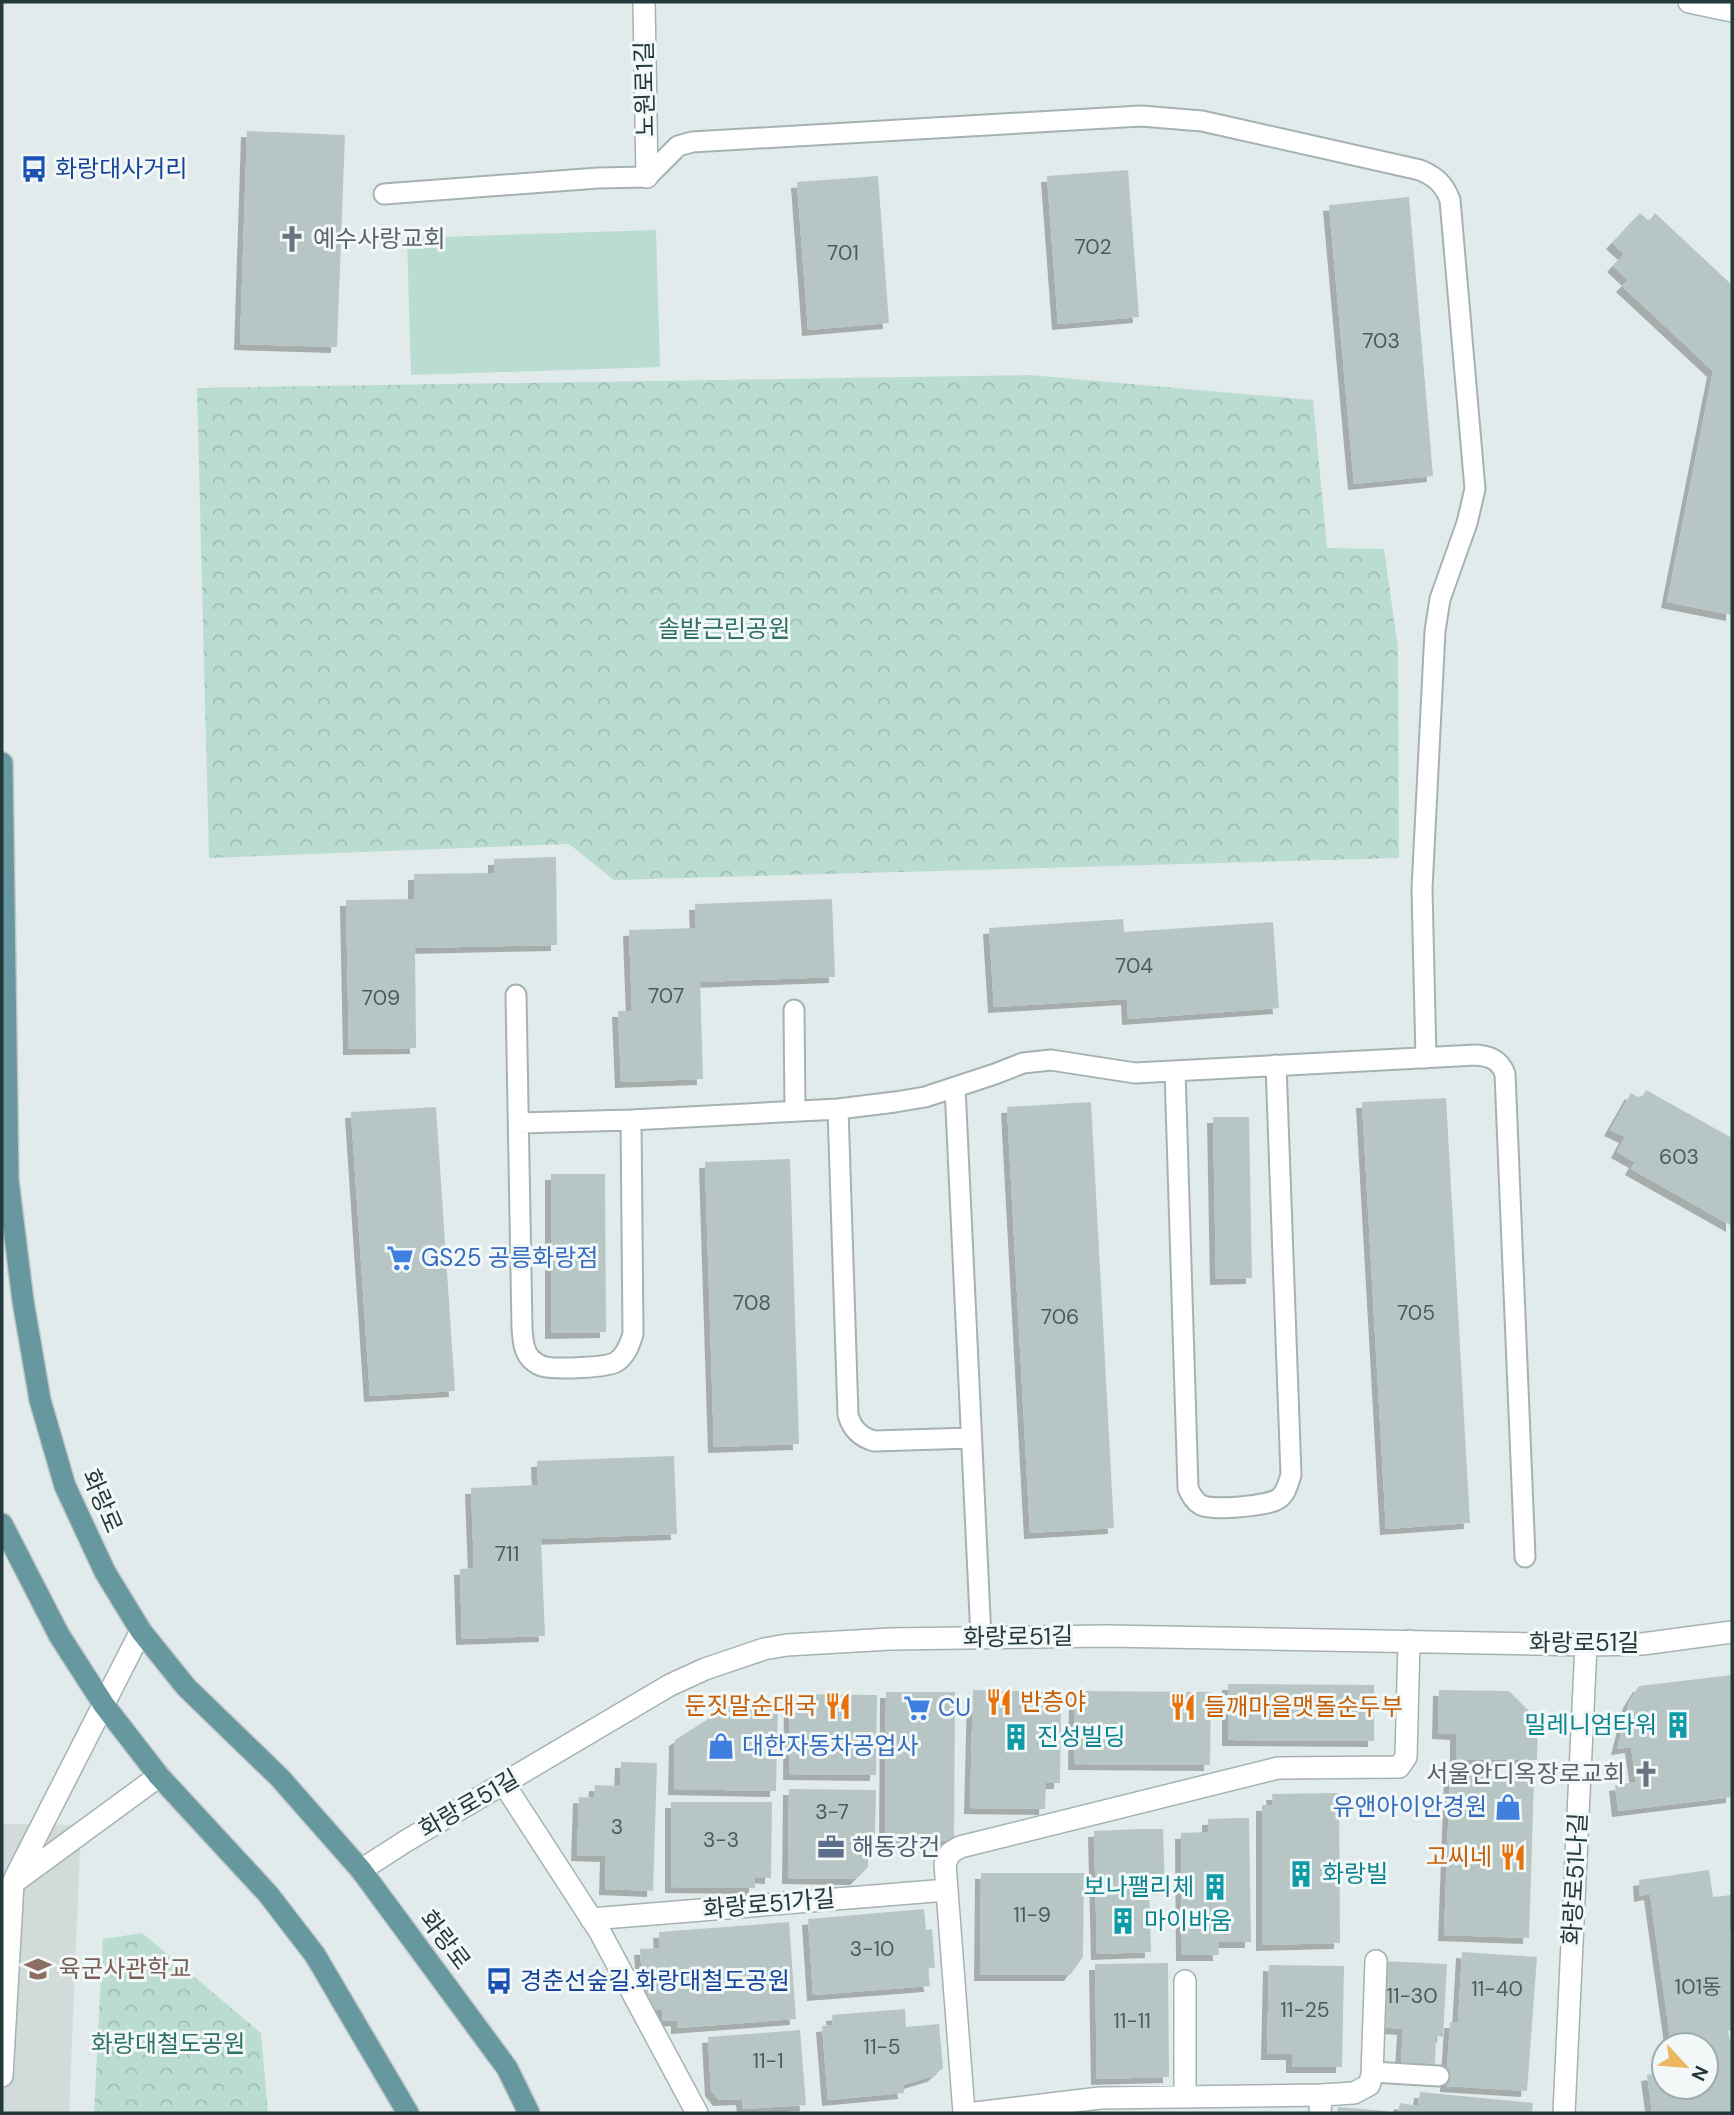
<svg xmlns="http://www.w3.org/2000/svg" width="1734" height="2115" font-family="'DM Sans','Noto Sans KR',sans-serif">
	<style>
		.built { fill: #d0dbda }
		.grass { fill: #bbdcd1 }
		.park { fill: url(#park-crowns) }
		.building { fill: #b7c6c5; filter: url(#shadow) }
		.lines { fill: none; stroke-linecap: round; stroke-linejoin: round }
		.lane-casing { stroke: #a5b2b3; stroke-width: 23 }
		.street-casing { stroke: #a5b2b3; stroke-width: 24 }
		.secondary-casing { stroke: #a1b6b7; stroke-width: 24 }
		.primary-casing { stroke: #c1c8c8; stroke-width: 24 }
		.lane { stroke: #fff; stroke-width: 19 }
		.street { stroke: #fff; stroke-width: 21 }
		.secondary { stroke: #fff; stroke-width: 21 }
		.primary { stroke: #68989f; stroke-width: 21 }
		.labels { text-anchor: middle; stroke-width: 6; stroke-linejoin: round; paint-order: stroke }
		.number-label { font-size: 21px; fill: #485c5e }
		.street-label { font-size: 24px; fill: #23393b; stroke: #f2f8f7 }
		.transit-label { font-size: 24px; fill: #164399; stroke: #f2f8f7; text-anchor: start }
		.worship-label { font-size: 24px; fill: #5b616d; stroke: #f2f8f7; text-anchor: start }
		.park-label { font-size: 24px; fill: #2f7162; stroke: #f2f8f7 }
		.shop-label { font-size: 24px; fill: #366cbe; stroke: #f2f8f7; text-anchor: start }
		.food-label { font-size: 24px; fill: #c56008; stroke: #f2f8f7; text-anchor: start }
		.culture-label { font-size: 24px; fill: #0d838f; stroke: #f2f8f7; text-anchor: start }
		.service-label { font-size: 24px; fill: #4e5e75; stroke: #f2f8f7; text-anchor: start }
		.education-label { font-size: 24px; fill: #785e54; stroke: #f2f8f7; text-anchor: start }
	</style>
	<defs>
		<pattern id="park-crowns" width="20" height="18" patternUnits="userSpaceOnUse" patternTransform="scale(1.75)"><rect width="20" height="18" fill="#bbdcd1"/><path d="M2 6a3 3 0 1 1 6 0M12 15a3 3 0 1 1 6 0" fill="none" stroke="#a0beb4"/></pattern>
		<filter id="shadow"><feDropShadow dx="-6" dy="6" stdDeviation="0" flood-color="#0004"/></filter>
	</defs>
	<rect width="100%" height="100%" fill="#e2ebeb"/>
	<!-- built -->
	<path class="built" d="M2,1824l79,1 -12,288h-67z"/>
	<!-- grass -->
	<path class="grass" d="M656,230l4,137 -249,8 -4,-137z"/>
	<!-- park -->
	<path class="park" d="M1029,375l284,25 14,148 57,1 14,99 1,210 -785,22 -45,-36 -360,14 -12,-470z
		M142,1933l119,100 7,80h-174l9,-174z"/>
	<!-- building -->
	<path class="building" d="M247,131l98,4 -8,212 -97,-3z
		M1128,170l11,147 -81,7 -11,-148z
		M878,176l11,147 -81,7 -11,-148z
		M1409,197l24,279 -79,8 -25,-279z
		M1640,213l9,8 6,-8 77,72v330l-65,-13 46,-231 -91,-85 6,-6 -15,-14 11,-12 -12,-11z
		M556,857l1,88 -142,3 1,100 -67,1 -3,-149 68,-1v-25l80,-1v-14z
		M832,899l3,78 -135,5 3,97 -82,3 -3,-71h14l-3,-81 67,-2 -1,-24z
		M1123,919l1,13 149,-10 6,86 -151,11 -1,-20 -133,8 -5,-79z
		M1646,1090l86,48v88l-101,-57 4,-7 -18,-10 8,-15 -15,-7 21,-37 10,6z
		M1446,1098l24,425 -84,6 -24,-427z
		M1091,1102l23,426 -84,5 -23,-426z
		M436,1107l19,284 -85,5 -19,-284z
		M1213,1117h36l3,161 -36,1z
		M790,1159l9,285 -85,3 -9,-285z
		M551,1174h54l1,158 -55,1z
		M674,1456l3,78 -136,5 4,97 -83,3 -2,-70 14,-1 -3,-80 67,-3 -1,-24z
		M1732,1675v122l-114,14 -3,-26 21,-3 -5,-35 -14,2 12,-47 10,-16z
		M1228,1684l146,1v56l-146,-1z
		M973,1690l88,2 -1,91h-14l-1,26 -75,-1z
		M1439,1690l70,1 29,29 -1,40 -81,-1v-25l-18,-1z
		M1075,1691l136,1 -1,73 -136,-1z
		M886,1692h69l-1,149 -69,-1z
		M790,1694l87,1 -1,80 -87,-1z
		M735,1702l43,1 -2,88 -102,-2 1,-49z
		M621,1762l36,1 -4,128 -48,-2 1,-33 -29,-1 2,-58 15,1 1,-13 25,1z
		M1450,1774l84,3 -5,161 -85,-3z
		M789,1789l87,1 -1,45h-6l-1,32 -12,12 -68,-1z
		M1339,1793l1,150 -78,2v-140h11l-1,-11z
		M671,1802h101l-1,76 -16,-1v11l-84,-1z
		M1238,1818h11l2,124h-33l1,13h-37l-1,-122 27,-1v-13z
		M1140,1829h23l2,60h-16l2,63 -54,2 -3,-123z
		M1709,1870l4,27 19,-2v36h-2l2,99 -4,1 2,9 2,-1v74h-80l-5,-38 14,-2 -3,-14 6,-1v29h42v-42h-35l-21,-151 -10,2 -1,-16z
		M981,1873h103l-1,84 -13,18h-90z
		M924,1909l2,21 6,-1 3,39h-7l2,18 -117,9 -5,-76z
		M789,1922l7,97 -119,9v-8l-14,1 -1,-12 -12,1 -6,-7 -4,-54 20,-1 -1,-16z
		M1462,1952l75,5 -10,134 -81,-5 4,-64h8z
		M1381,1961l66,3 -4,73 -7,-1 -1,28 -34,-2 2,-33 -25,-2z
		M1168,1963l1,114 -72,2 -2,-115z
		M1269,1965l75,1 -2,101h-50v-13h-25z
		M905,2009l1,18 33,-3 4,44 -10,8 -30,9 1,8 -76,7 -6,-74 11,-1 -1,-10z
		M800,2030l6,75 -63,4 -1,-10 -23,1 -8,-10 -3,-53z
		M1420,2092l113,11 -1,10h-134l2,-10 18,3z
		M1338,2107l49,4v2h-50z"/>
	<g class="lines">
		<defs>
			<path id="lane" d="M384,194l214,-16 49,-1 31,-31 14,-4 449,-26 61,5 218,49c16,7 24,14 30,30l25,289 -8,34 -27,76 -5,32 -13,258 4,169
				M516,995l6,333c1,11 1,23 9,31 4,4 9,7 15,8 12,2 60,1 70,-5 10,-6 14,-18 17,-28l-2,-214
				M794,1010l1,101
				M1175,1071l13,417c3,7 6,13 13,17 12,6 66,1 77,-6 8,-5 10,-15 13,-24l-15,-410
				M955,1087l26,551
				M838,1109l10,306c4,14 12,22 26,26l97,-3
				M519,1123l112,-3 207,-11 57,-7 30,-5 70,-23 28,-11 28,-3 84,13 341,-18c14,1 24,5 29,19l20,483
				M1372,2072l67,4"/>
			<path id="street" d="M644,2l3,175
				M504,1784l96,148 97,181
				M361,1870l45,-29 264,-156 35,-16 59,-20 23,-4 103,-6 217,-3 479,9 56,-1 90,-12
				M15,1878l126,-247
				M591,1919l356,-29
				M2,2076l11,-193 146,-107
				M1321,2095l33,-2 15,-8 3,-10 4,-114
				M1185,2097v-116
				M964,2113l-19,-249 5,-11 10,-6 318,-79 121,-1 7,-10 3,-116
				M975,2113l125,-15 221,-3 -1,18
				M1564,2113l22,-468"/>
			<path id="secondary" d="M1689,2l43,9"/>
			<path id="primary" d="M2,763l6,417 15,121 17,99 25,86 40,86 36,59 45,56 94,91 81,92 146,198 22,45
				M2,1524l57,111 45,70 55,71 109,118 47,61 93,158"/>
		</defs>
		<!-- lane casing -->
		<use href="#lane" class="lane-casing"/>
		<!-- street casing -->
		<use href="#street" class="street-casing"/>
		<!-- secondary casing -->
		<use href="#secondary" class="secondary-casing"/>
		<!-- primary casing -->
		<use href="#primary" class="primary-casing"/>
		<!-- lane -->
		<use href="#lane" class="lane"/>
		<!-- street -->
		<use href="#street" class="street"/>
		<!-- secondary -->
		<use href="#secondary" class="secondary"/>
		<!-- primary -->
		<use href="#primary" class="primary"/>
	</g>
	<!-- icons -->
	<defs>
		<symbol id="bus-bare" viewBox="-9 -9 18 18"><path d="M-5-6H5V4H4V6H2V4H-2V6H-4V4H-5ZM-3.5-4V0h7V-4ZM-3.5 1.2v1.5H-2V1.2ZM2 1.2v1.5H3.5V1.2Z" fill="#1a4fb4" stroke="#f2f8f7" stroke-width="2.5" paint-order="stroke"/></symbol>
		<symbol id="church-bare" viewBox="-9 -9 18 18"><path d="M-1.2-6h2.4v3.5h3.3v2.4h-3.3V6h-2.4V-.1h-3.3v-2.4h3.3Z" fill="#6b7280" stroke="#f2f8f7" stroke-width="2.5" paint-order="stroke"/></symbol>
		<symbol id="supermarket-bare" viewBox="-9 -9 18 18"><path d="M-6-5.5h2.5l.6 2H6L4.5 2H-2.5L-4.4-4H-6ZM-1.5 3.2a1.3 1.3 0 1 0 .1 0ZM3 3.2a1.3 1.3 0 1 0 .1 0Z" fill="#3f7fe0" stroke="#f2f8f7" stroke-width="2.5" paint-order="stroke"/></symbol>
		<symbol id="restaurant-bare" viewBox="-9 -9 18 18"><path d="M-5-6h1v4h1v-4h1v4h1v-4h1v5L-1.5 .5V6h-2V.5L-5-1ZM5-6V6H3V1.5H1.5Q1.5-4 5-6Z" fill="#e8710a" stroke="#f2f8f7" stroke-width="2.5" paint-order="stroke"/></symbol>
		<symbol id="building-bare" viewBox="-9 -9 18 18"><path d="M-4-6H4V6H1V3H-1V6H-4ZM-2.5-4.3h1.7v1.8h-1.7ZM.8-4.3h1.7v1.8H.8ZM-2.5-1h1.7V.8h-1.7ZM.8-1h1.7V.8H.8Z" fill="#0f9aa8" stroke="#f2f8f7" stroke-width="2.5" paint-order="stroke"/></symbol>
		<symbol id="shop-bare" viewBox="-9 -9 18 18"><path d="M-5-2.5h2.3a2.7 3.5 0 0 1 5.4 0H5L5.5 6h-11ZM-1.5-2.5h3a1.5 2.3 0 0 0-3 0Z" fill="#3f7fe0" stroke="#f2f8f7" stroke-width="2.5" paint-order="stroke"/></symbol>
		<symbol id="office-bare" viewBox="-9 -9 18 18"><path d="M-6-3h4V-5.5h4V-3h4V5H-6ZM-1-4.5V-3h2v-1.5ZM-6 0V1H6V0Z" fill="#5c6f8a" stroke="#f2f8f7" stroke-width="2.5" paint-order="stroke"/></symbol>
		<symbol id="university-bare" viewBox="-9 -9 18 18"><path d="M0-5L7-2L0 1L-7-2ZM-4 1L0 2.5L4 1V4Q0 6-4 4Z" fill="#8d6e63" stroke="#f2f8f7" stroke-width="2.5" paint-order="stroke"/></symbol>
	</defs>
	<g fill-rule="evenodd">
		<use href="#bus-bare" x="15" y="150" width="38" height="38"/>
		<use href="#church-bare" x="273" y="220" width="38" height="38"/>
		<use href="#supermarket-bare" x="381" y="1239" width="38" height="38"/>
		<use href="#restaurant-bare" x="980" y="1683" width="38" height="38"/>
		<use href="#restaurant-bare" x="819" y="1687" width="38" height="38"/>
		<use href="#restaurant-bare" x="1164" y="1688" width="38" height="38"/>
		<use href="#supermarket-bare" x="898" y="1689" width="38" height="38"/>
		<use href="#building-bare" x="1659" y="1706" width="38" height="38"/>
		<use href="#building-bare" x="997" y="1718" width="38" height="38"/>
		<use href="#shop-bare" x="702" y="1727" width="38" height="38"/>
		<use href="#church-bare" x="1627" y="1755" width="38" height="38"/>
		<use href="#shop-bare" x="1489" y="1788" width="38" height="38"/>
		<use href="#office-bare" x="812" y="1828" width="38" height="38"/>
		<use href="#restaurant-bare" x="1494" y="1838" width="38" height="38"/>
		<use href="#building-bare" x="1282" y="1855" width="38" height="38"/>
		<use href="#building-bare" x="1196" y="1868" width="38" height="38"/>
		<use href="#building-bare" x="1104" y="1902" width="38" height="38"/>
		<use href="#university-bare" x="19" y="1950" width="38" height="38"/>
		<use href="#bus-bare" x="480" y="1962" width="38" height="38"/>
	</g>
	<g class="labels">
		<!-- number labels -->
		<g class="number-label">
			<text x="1093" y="254">702</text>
			<text x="843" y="260">701</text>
			<text x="1381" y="348">703</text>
			<text x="1134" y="973">704</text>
			<text x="666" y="1003">707</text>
			<text x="381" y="1005">709</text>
			<text x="1679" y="1164">603</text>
			<text x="752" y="1310">708</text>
			<text x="1416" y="1320">705</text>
			<text x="1060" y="1324">706</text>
			<text x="507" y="1561">711</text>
			<text x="832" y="1819">3-7</text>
			<text x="617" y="1834">3</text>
			<text x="721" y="1847">3-3</text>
			<text x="1032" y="1922">11-9</text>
			<text x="872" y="1956">3-10</text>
			<text x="1698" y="1994">101동</text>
			<text x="1497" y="1996">11-40</text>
			<text x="1412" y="2003">11-30</text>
			<text x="1305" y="2017">11-25</text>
			<text x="1132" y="2028">11-11</text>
			<text x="882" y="2054">11-5</text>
			<text x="768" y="2068">11-1</text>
		</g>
		<!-- street labels -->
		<g class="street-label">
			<text transform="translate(645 89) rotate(-91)" y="8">노원로1길</text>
			<text transform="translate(102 1501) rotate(67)" y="8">화랑로</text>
			<text transform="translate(1018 1637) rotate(-1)" y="8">화랑로51길</text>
			<text x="1584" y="1651">화랑로51길</text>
			<text transform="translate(469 1804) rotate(-30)" y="8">화랑로51길</text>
			<text transform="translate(1575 1879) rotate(-87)" y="8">화랑로51나길</text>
			<text transform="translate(769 1904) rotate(-5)" y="8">화랑로51가길</text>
			<text transform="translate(445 1940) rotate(53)" y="8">화랑로</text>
		</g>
		<!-- transit labels -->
		<g class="transit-label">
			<text x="55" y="177">화랑대사거리</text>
			<text x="520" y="1989">경춘선숲길.화랑대철도공원</text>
		</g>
		<!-- worship labels -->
		<g class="worship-label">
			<text x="313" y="247">예수사랑교회</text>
			<text x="1625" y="1782" text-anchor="end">서울안디옥장로교회</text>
		</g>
		<!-- park labels -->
		<g class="park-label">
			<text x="724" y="637">솔밭근린공원</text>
			<text x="168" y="2052">화랑대철도공원</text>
		</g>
		<!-- shop labels -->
		<g class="shop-label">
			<text x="421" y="1266">GS25 공릉화랑점</text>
			<text x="938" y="1716">CU</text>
			<text x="742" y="1754">대한자동차공업사</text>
			<text x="1487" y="1815" text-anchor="end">유앤아이안경원</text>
		</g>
		<!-- food labels -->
		<g class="food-label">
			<text x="1020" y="1710">반층야</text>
			<text x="817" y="1714" text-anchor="end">둔짓말순대국</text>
			<text x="1204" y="1715">들깨마을맷돌순두부</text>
			<text x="1492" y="1865" text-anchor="end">고씨네</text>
		</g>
		<!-- culture labels -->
		<g class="culture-label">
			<text x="1657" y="1733" text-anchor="end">밀레니엄타워</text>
			<text x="1037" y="1745">진성빌딩</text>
			<text x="1322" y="1882">화랑빌</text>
			<text x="1194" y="1895" text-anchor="end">보나팰리체</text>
			<text x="1144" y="1929">마이바움</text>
		</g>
		<!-- service labels -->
		<g class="service-label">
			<text x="852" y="1855">해동강건</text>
		</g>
		<!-- education labels -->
		<g class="education-label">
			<text x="59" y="1977">육군사관학교</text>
		</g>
	</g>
	<!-- border -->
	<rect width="1734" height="2115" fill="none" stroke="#23393b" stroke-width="7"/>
	<!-- north arrow -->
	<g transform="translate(1685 2066) rotate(116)"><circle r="33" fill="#f2f8f7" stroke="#9facac" stroke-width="2"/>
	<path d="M0-5L12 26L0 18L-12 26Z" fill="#ecb85f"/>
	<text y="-10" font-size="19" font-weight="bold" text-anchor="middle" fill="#23393b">N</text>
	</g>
</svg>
